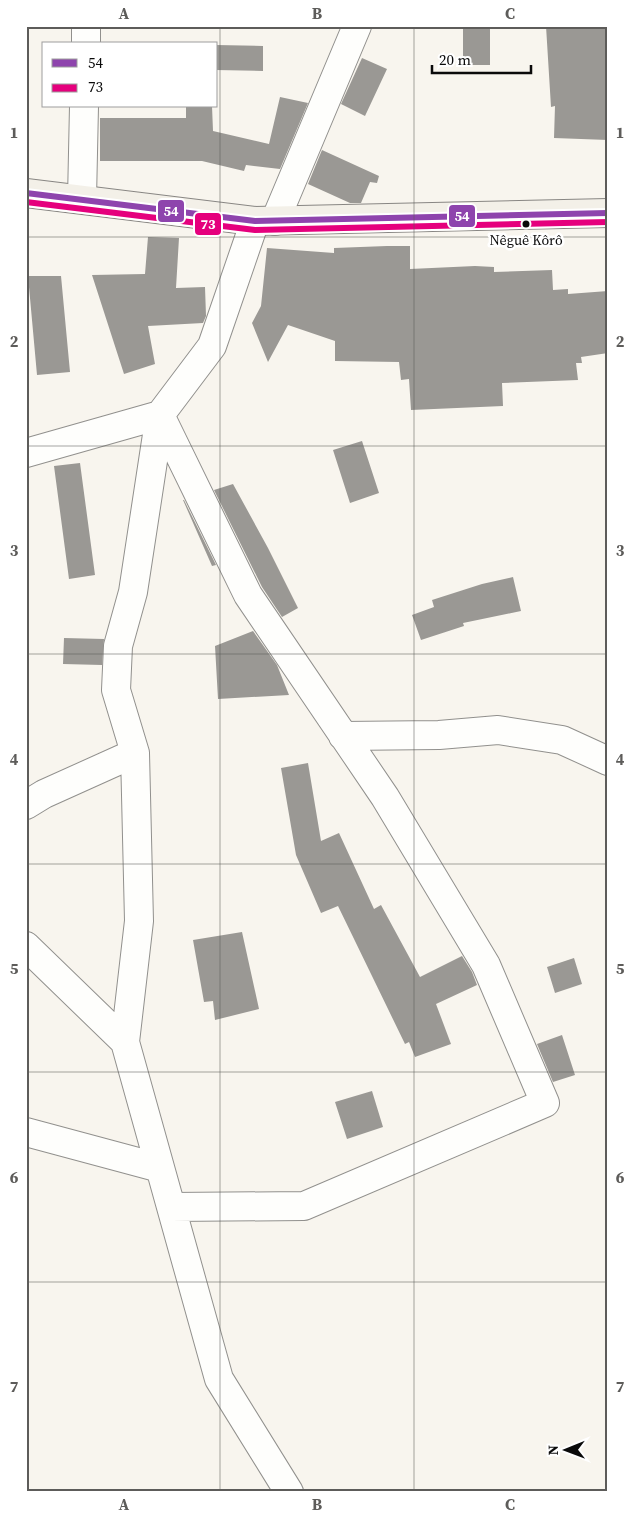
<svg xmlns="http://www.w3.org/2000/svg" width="634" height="1518" font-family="'Source Serif 4',serif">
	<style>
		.building { fill: #9a9894 }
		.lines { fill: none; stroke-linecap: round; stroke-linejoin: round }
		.street-casing { stroke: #91908d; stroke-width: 30 }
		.secondary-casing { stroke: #888683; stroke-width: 30 }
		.street { stroke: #fefefc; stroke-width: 28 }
		.secondary { stroke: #f3f0e8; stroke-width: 28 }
		.bus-1-casing { stroke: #fff; stroke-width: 10 }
		.bus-2-casing { stroke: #fff; stroke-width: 10 }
		.bus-1 { stroke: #8e44ad; stroke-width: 6 }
		.bus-2 { stroke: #e5007d; stroke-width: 6 }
		.grid { fill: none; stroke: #5d5c5a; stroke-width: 1; stroke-opacity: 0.55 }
		.bus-dot { fill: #0a0a0a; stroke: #fff; stroke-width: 2 }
		.labels { text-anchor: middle; stroke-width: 5; stroke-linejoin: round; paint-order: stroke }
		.bus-label { font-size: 14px; fill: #0a0a0a; stroke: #fff }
		.line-badge { stroke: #fff; stroke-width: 2 }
		.badge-label { font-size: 14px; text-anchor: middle; font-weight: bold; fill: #fff }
		.neatline { fill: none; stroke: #5d5c5a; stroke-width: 2 }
		.grid-label { font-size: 16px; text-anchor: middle; font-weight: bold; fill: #5d5c5a }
	</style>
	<rect width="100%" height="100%" fill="#f8f5ee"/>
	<!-- building -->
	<path class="building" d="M463,26h27v39h-27z
		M546,26h62v114l-54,-2 1,-32 -4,1z
		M216,45l47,1v25l-47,-1z
		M362,58l25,11 -22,47 -24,-12z
		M280,97l28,6 -28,66 -34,-4 -2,6 -42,-10h-102v-43h86v-12h26l1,25 56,13z
		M322,150l57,26 -2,7 -7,-1 -9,21h-11l-42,-19z
		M148,237l31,1 -3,50 29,-1 1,29 -3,7 -55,3 7,38 -31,10 -32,-99 53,-1z
		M387,246h23v23l65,-3 19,1v5l58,-2 1,20 15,-1v5l40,-3v62l-27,4 1,6h-6l2,17 -76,3 1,23 -92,4 -2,-31 -8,1 -2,-18 -64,-1v-20l-47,-16 -20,37 -16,-39 9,-17 6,-58 67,5v-5z
		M28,276h33l9,96 -33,3z
		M362,441l17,52 -29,10 -17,-53z
		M80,463l15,112 -26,4 -15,-113z
		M233,484l35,64 30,60 -16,9 -20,-30 -48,-97z
		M183,500h1l32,65 -4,1z
		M513,577l8,34 -58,12 1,3 -43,14 -9,-25 22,-8 -2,-7 50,-16z
		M253,631l24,34 12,30 -71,4 -3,-53z
		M64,638l40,1 -2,26 -39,-1z
		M308,763l13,78 18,-8 35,76 7,-4 39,72 42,-21 10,16 5,13 -41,19 15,40 -36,13 -6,-15 -4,2 -67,-138 -17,7 -25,-58 -15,-87z
		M242,932l17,77 -44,11 -2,-19 -9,1 -11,-62z
		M574,958l8,26 -27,9 -8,-26z
		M562,1035l13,40 -22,7 -16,-38z
		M372,1091l11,36 -36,12 -12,-37z"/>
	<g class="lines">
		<defs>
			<path id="street" d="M86,26v18
				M82,199l2,-93
				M255,221l-43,125 -52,69 -27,177 -15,54 -2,44 19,63 4,168 -14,121 94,337 70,113
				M275,221l82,-195
				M160,415l88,180 137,202 101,168 59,138 -241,103 -133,1
				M26,453l134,-38
				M343,736l96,-1 59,-5 64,10 46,21
				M26,805l18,-11 91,-41
				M26,946l99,96
				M26,1132l134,36"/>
			<path id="secondary" d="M26,193l229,28 353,-8"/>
		</defs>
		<!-- street casing -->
		<use href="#street" class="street-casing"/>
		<!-- secondary casing -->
		<use href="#secondary" class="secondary-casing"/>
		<!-- street -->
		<use href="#street" class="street"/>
		<!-- secondary -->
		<use href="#secondary" class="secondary"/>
		<defs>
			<path id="bus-1" d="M26,193l229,28 353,-8"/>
			<path id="bus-2" d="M26,202l229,28 353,-8"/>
		</defs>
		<!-- bus-1 casing -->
		<use href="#bus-1" class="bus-1-casing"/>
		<!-- bus-2 casing -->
		<use href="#bus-2" class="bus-2-casing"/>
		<!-- bus-1 -->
		<use href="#bus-1" class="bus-1"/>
		<!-- bus-2 -->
		<use href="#bus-2" class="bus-2"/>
	</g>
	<!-- grid -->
	<path class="grid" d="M220,26v1466M414,26v1466M26,237h582M26,446h582M26,654h582M26,864h582M26,1072h582M26,1282h582"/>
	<!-- markers -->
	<circle class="bus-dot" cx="526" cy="224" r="4.5"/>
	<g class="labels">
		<!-- bus labels -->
		<g class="bus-label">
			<text x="526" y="245">Nêguê Kôrô</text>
		</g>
	</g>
	<g class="line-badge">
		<rect x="157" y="199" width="28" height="24" rx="5" fill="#8e44ad"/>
		<rect x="448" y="204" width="28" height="24" rx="5" fill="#8e44ad"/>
		<rect x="194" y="212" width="28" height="24" rx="5" fill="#e5007d"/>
	</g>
	<g class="badge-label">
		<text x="171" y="216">54</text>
		<text x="462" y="221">54</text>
		<text x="208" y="229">73</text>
	</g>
	<!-- border -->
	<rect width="634" height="1518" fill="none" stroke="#ffffff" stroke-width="55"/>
	<!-- legend -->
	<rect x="42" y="42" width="175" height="65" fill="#ffffff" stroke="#9d9d9d"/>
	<rect x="52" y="59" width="25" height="8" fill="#8e44ad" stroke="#9d9d9d"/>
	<text x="88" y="68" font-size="15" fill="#0a0a0a">54</text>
	<rect x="52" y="84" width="25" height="8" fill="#e5007d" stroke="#9d9d9d"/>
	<text x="88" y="92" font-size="15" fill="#0a0a0a">73</text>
	<!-- north arrow -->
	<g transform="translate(566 1450) rotate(269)" stroke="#ffffff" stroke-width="4" paint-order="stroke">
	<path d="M0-4L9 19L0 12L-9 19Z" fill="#0a0a0a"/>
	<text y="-8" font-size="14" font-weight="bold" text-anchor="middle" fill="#0a0a0a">N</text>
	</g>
	<!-- scale -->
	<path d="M432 65v8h99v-8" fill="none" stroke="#0a0a0a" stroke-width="2.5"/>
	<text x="439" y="65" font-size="15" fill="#0a0a0a" stroke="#ffffff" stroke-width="4" paint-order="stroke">20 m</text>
	<rect x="28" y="28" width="578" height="1462" class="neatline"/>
	<g class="grid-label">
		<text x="124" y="19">A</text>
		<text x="317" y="19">B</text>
		<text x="510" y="19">C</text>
		<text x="14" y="138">1</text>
		<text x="620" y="138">1</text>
		<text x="14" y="347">2</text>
		<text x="620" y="347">2</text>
		<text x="14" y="556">3</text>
		<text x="620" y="556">3</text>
		<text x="14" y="765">4</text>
		<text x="620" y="765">4</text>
		<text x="14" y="974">5</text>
		<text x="620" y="974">5</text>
		<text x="14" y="1183">6</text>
		<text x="620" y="1183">6</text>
		<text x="14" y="1392">7</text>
		<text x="620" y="1392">7</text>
		<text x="124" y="1510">A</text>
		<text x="317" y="1510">B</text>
		<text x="510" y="1510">C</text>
	</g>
</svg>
